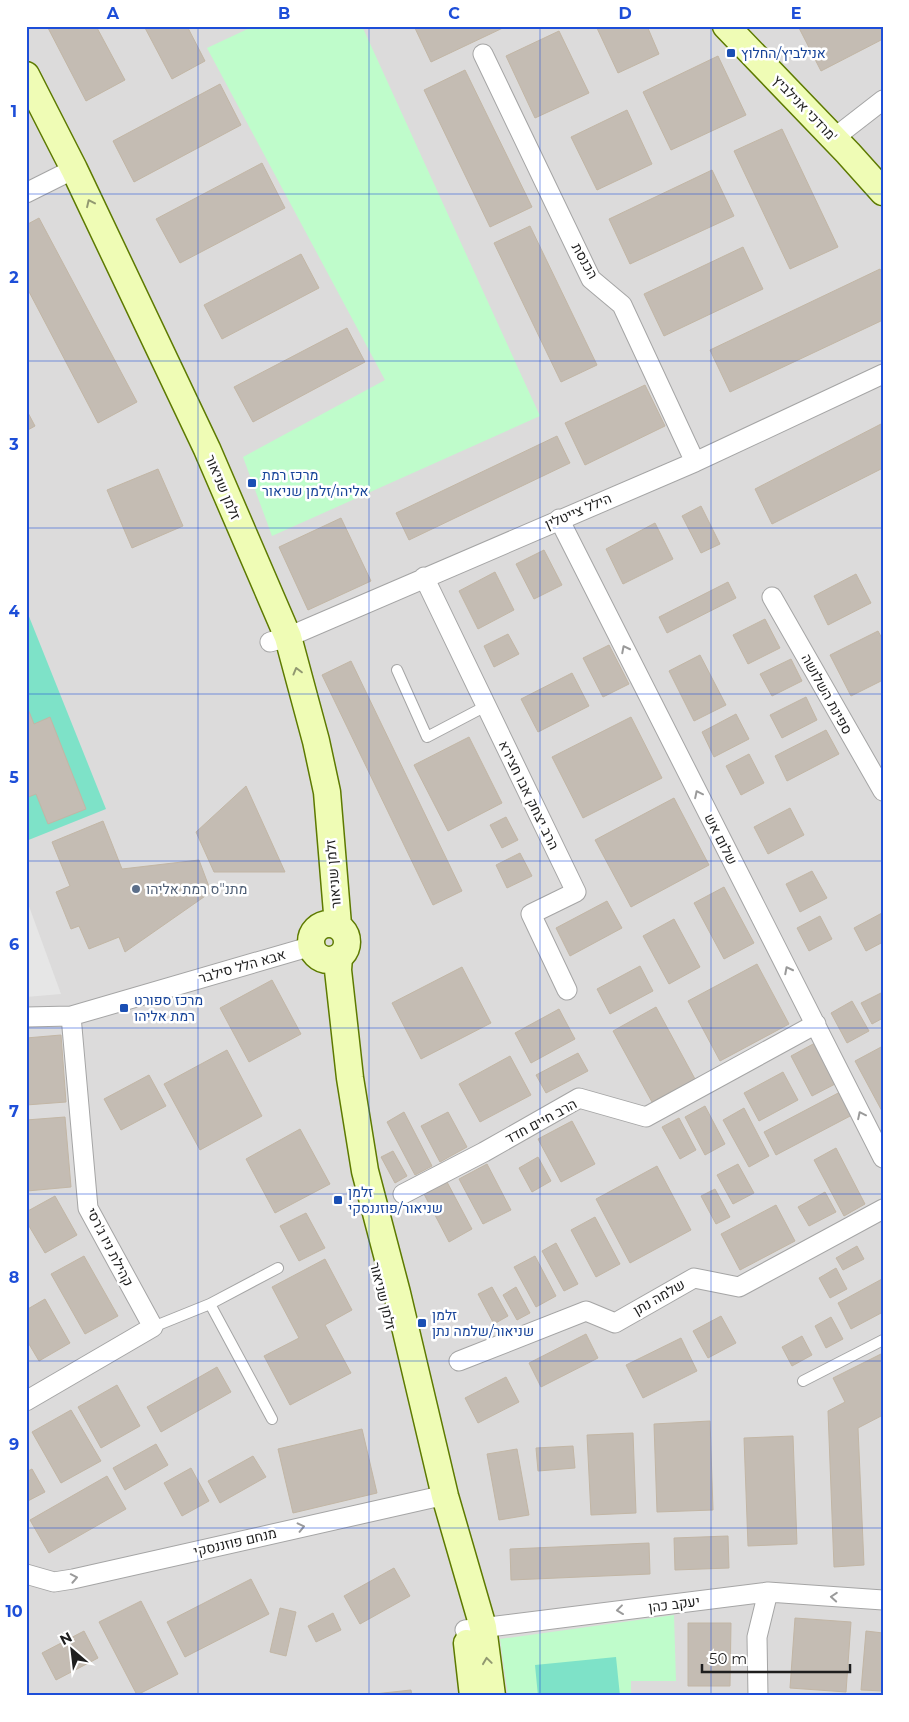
<svg xmlns="http://www.w3.org/2000/svg" width="909" height="1722" font-family="Montserrat,Heebo,sans-serif">
	<style>
		.residential { fill: #dcdbdb }
		.park { fill: #bffccb }
		.pitch { fill: #7ee2c8 }
		.parking { fill: #e6e6e6 }
		.building { fill: #c4bcb3; stroke: #c2b6a5 }
		.lines { fill: none; stroke-linecap: round; stroke-linejoin: round }
		.lane-casing { stroke: #a5a5a5; stroke-width: 12 }
		.street-casing { stroke: #a5a5a5; stroke-width: 21 }
		.secondary-casing { stroke: #5d7a00; stroke-width: 29 }
		.lane { stroke: #fff; stroke-width: 10 }
		.street { stroke: #fff; stroke-width: 19 }
		.secondary { stroke: #effcb5; stroke-width: 26 }
		.oneway { stroke: #919871 }
		.oneway2 { stroke: #9a9a9a }
		.grid { fill: none; stroke: #1d4ed8; stroke-width: 1; stroke-opacity: 0.55 }
		.transit-dot { fill: #1a4fb4; stroke: #fff; stroke-width: 2 }
		.service-dot { fill: #5c6f8a; stroke: #fff; stroke-width: 2 }
		.labels { text-anchor: middle; stroke-width: 5; stroke-linejoin: round; paint-order: stroke }
		.transit-label { font-size: 14px; fill: #164399; stroke: #fff; text-anchor: start }
		.street-label { font-size: 14px; fill: #1e1e1e; stroke: #fff }
		.service-label { font-size: 14px; fill: #4e5e75; stroke: #fff; text-anchor: start }
		.neatline { fill: none; stroke: #1d4ed8; stroke-width: 2 }
		.grid-label { font-size: 16px; text-anchor: middle; font-weight: bold; fill: #1d4ed8 }
	</style>
	<rect width="100%" height="100%" fill="#f0ede4"/>
	<!-- residential -->
	<path class="residential" d="M26,26h857v1670h-857z"/>
	<!-- park -->
	<path class="park" d="M254,26h108l178,390 -268,120 -29,-79 142,-77 -178,-332z
		M674,1615l2,66h-45v15h-123l-8,-57z"/>
	<!-- pitch -->
	<path class="pitch" d="M26,609l80,200 -80,32z
		M616,1657l4,39h-82l-3,-31z"/>
	<!-- parking -->
	<path class="parking" d="M26,898l35,96 -35,3z"/>
	<!-- building -->
	<path class="building" d="M47,26h49l29,54 -39,21z
		M144,26h43l18,35 -33,18z
		M414,26h93l-76,36z
		M596,26h51l12,28 -41,19z
		M798,26h85v13l-62,32z
		M559,31l30,62 -54,25 -29,-62z
		M718,56l28,59 -75,35 -28,-58z
		M465,70l67,137 -42,20 -66,-137z
		M220,84l21,41 -107,57 -21,-41z
		M627,110l25,54 -55,26 -26,-53z
		M782,129l56,118 -48,22 -56,-118z
		M262,163l23,45 -105,55 -24,-44z
		M712,170l22,46 -104,48 -21,-45z
		M39,218l98,184 -39,21 -72,-137v-61z
		M530,226l67,139 -36,17 -67,-139z
		M743,247l20,42 -99,47 -20,-42z
		M301,254l18,34 -97,51 -18,-34z
		M880,269l3,6v45l-153,72 -20,-42z
		M347,328l18,34 -112,60 -19,-35z
		M645,385l20,41 -80,39 -20,-42z
		M26,409l9,17 -9,5z
		M883,423v45l-111,56 -17,-35z
		M557,436l13,27 -161,77 -13,-27z
		M158,469l25,57 -51,22 -25,-58z
		M701,506l19,38 -19,9 -19,-37z
		M341,518l30,63 -63,29 -29,-63z
		M655,523l18,36 -50,25 -17,-35z
		M544,550l18,35 -28,14 -18,-35z
		M495,572l19,38 -36,19 -19,-38z
		M856,574l15,29 -43,22 -14,-29z
		M728,582l8,16 -69,35 -8,-16z
		M765,619l15,29 -32,16 -15,-29z
		M878,631l5,9v40l-32,16 -21,-41z
		M508,634l11,20 -25,13 -10,-21z
		M609,645l20,39 -26,13 -20,-39z
		M700,655l26,50 -32,16 -25,-50z
		M791,659l11,22 -30,15 -12,-22z
		M351,661l111,230 -29,14 -111,-230z
		M572,673l17,33 -51,26 -17,-33z
		M806,697l11,23 -35,18 -12,-23z
		M26,704l8,20 16,-7 36,92 -38,15 -12,-30 -10,4z
		M736,714l13,25 -35,18 -12,-25z
		M631,717l31,61 -79,40 -31,-61z
		M826,730l13,24 -52,27 -12,-25z
		M469,737l33,66 -54,28 -34,-66z
		M749,754l15,29 -23,12 -15,-29z
		M246,786l39,86h-71l-18,-40z
		M674,798l35,67 -78,42 -36,-67z
		M790,808l14,27 -36,19 -14,-27z
		M506,817l12,23 -16,8 -12,-23z
		M103,821l19,48 77,-9 12,32 -86,60 -6,-15 -30,12 -10,-23 -8,3 -15,-37 14,-6 -18,-44z
		M520,853l12,23 -25,12 -11,-23z
		M812,871l15,27 -27,14 -14,-28z
		M724,887l30,56 -30,16 -30,-56z
		M607,901l15,27 -52,28 -14,-28z
		M882,913l1,29 -17,9 -12,-23z
		M820,916l12,23 -23,12 -12,-23z
		M674,919l26,48 -31,17 -26,-48z
		M757,964l32,60 -69,37 -32,-60z
		M640,966l13,25 -43,23 -13,-25z
		M462,967l29,56 -70,36 -29,-56z
		M272,980l29,54 -52,28 -29,-54z
		M883,992v26l-11,6 -11,-21z
		M852,1001l17,30 -22,12 -16,-30z
		M656,1007l39,72 -43,23 -39,-71z
		M559,1009l16,30 -44,24 -16,-30z
		M61,1035l5,67 -40,3v-67z
		M815,1043l22,40 -25,13 -21,-40z
		M883,1046v67l-28,-52z
		M227,1050l35,66 -62,34 -36,-66z
		M578,1053l10,18 -42,22 -10,-18z
		M510,1056l21,39 -51,27 -21,-38z
		M783,1072l15,28 -39,21 -15,-28z
		M149,1075l17,31 -45,24 -17,-31z
		M842,1091l12,23 -78,41 -12,-23z
		M705,1106l20,38 -20,11 -20,-38z
		M744,1108l25,48 -20,11 -26,-47z
		M404,1112l28,54 -17,9 -28,-53z
		M448,1112l19,35 -27,15 -19,-36z
		M65,1117l6,70 -44,4 -1,-71z
		M679,1118l17,32 -16,9 -18,-32z
		M572,1121l23,43 -34,18 -23,-43z
		M300,1129l30,55 -55,29 -29,-54z
		M836,1148l29,56 -21,12 -30,-56z
		M393,1151l14,25 -12,7 -14,-26z
		M538,1157l13,24 -19,11 -13,-24z
		M487,1164l24,46 -28,14 -24,-45z
		M738,1164l16,29 -21,11 -16,-29z
		M657,1166l34,64 -61,33 -34,-64z
		M447,1182l25,47 -23,13 -25,-48z
		M715,1189l15,28 -14,7 -15,-28z
		M825,1192l11,20 -27,14 -11,-19z
		M55,1196l22,39 -32,18 -19,-32v-9z
		M776,1205l19,36 -55,29 -19,-36z
		M306,1213l19,35 -26,13 -19,-35z
		M595,1217l25,47 -24,13 -25,-47z
		M556,1243l22,41 -14,7 -22,-40z
		M857,1246l7,13 -21,11 -7,-12z
		M84,1256l34,60 -33,18 -34,-60z
		M535,1256l21,40 -20,11 -22,-40z
		M325,1259l27,51 -27,15 26,48 -61,32 -26,-49 35,-18 -27,-51z
		M836,1268l11,21 -17,9 -11,-20z
		M882,1279l1,33 -32,17 -13,-26z
		M492,1287l16,29 -14,8 -16,-30z
		M516,1287l14,26 -13,7 -14,-25z
		M45,1299l25,44 -31,18 -13,-22v-29z
		M721,1316l15,27 -28,15 -15,-27z
		M831,1317l12,22 -17,9 -11,-22z
		M586,1334l12,24 -57,29 -12,-24z
		M802,1336l10,19 -20,11 -10,-19z
		M681,1338l16,33 -54,27 -17,-33z
		M883,1353v62l-25,13 6,137 -30,2 -6,-156 17,-9 -12,-24z
		M217,1367l14,25 -70,40 -14,-25z
		M506,1377l13,25 -41,21 -13,-25z
		M117,1385l23,41 -39,22 -23,-41z
		M71,1410l30,51 -40,22 -29,-51z
		M710,1421l3,89 -56,2 -3,-88z
		M362,1429l15,64 -84,20 -15,-64z
		M633,1433l3,80 -45,2 -4,-80z
		M793,1436l4,108 -49,2 -4,-108z
		M156,1444l12,21 -43,25 -12,-22z
		M573,1446l2,22 -37,3 -2,-23z
		M517,1449l12,66 -30,5 -12,-66z
		M253,1456l13,21 -46,26 -12,-22z
		M191,1468l18,33 -27,15 -18,-33z
		M32,1469l13,23 -19,10v-30z
		M107,1476l19,33 -77,44 -19,-33z
		M728,1536l1,32 -54,2 -1,-32z
		M649,1543l1,31 -139,6 -1,-31z
		M394,1568l16,28 -50,28 -16,-28z
		M251,1579l18,35 -84,43 -18,-35z
		M141,1601l37,73 -41,21 -38,-73z
		M280,1608l16,4 -10,44 -16,-4z
		M333,1613l8,17 -25,12 -8,-16z
		M795,1618l56,4 -5,70 -56,-4z
		M688,1623h43l-1,63h-42z
		M84,1631l14,27 -42,22 -14,-27z
		M866,1631l17,2v58l-22,-1z
		M411,1690l1,6h-56z"/>
	<g class="lines">
		<defs>
			<path id="lane" d="M397,670l30,67 59,-31
				M210,1304l62,115
				M153,1327l57,-23 68,-36
				M803,1381l80,-41"/>
			<path id="street" d="M483,54l108,225 31,26 73,157
				M834,138l49,-38
				M26,193l48,-24
				M559,519l324,639
				M424,577l152,315 -45,22 36,76
				M772,597l111,194
				M270,642l18,-5 407,-175 188,-88
				M26,1017l45,-1 241,-70
				M403,1194l81,-42 95,-54 67,19 170,-93
				M459,1361l127,-50 29,12 79,-45 45,9 144,-78
				M26,1401l127,-74 -65,-119 -17,-192
				M26,1574l28,8 19,-3 359,-81 13,-2
				M465,1630l303,-38 115,8
				M758,1696l-1,-59 11,-45"/>
			<path id="secondary" d="M726,26l122,127 35,39
				M26,75l48,94 133,280 81,188 28,104 11,51 11,133
				M311 942a18 18 0 1 1 36 0a18 18 0 1 1-36 0Z
				M339,957l-1,13 12,108 15,93 32,122 48,203 38,131 9,69
				M467,1643l6,53"/>
		</defs>
		<!-- lane casing -->
		<use href="#lane" class="lane-casing"/>
		<!-- street casing -->
		<use href="#street" class="street-casing"/>
		<!-- secondary casing -->
		<use href="#secondary" class="secondary-casing"/>
		<!-- lane -->
		<use href="#lane" class="lane"/>
		<!-- street -->
		<use href="#street" class="street"/>
		<!-- secondary -->
		<use href="#secondary" class="secondary"/>
	</g>
	<!-- one-way arrows -->
	<defs><path id="oneway-chevron" d="M-2-3.5L2.5 0L-2 3.5" fill="none" stroke-width="1.6" stroke-linecap="round" stroke-linejoin="round" transform="scale(1.25)"/></defs>
	<g class="oneway">
		<use href="#oneway-chevron" transform="translate(90 203) rotate(-115)"/>
		<use href="#oneway-chevron" transform="translate(297 671) rotate(-105)"/>
		<use href="#oneway-chevron" transform="translate(487 1661) rotate(-98)"/>
	</g>
	<g class="oneway2">
		<use href="#oneway-chevron" transform="translate(625 649) rotate(-117)"/>
		<use href="#oneway-chevron" transform="translate(698 794) rotate(-116)"/>
		<use href="#oneway-chevron" transform="translate(788 970) rotate(-117)"/>
		<use href="#oneway-chevron" transform="translate(861 1115) rotate(-116)"/>
		<use href="#oneway-chevron" transform="translate(301 1527) rotate(-13)"/>
		<use href="#oneway-chevron" transform="translate(74 1578) rotate(-11)"/>
		<use href="#oneway-chevron" transform="translate(834 1597) rotate(-176)"/>
		<use href="#oneway-chevron" transform="translate(620 1610) rotate(173)"/>
	</g>
	<!-- grid -->
	<path class="grid" d="M198,26v1670M369,26v1670M540,26v1670M711,26v1670M26,194h857M26,361h857M26,528h857M26,694h857M26,861h857M26,1028h857M26,1194h857M26,1361h857M26,1528h857"/>
	<!-- markers -->
	<g class="transit-dot">
		<rect x="726" y="48" width="10" height="10" rx="2.5"/>
		<rect x="247" y="478" width="10" height="10" rx="2.5"/>
		<rect x="119" y="1003" width="10" height="10" rx="2.5"/>
		<rect x="333" y="1195" width="10" height="10" rx="2.5"/>
		<rect x="417" y="1318" width="10" height="10" rx="2.5"/>
	</g>
	<circle class="service-dot" cx="136" cy="889" r="5"/>
	<g class="labels">
		<!-- transit labels -->
		<g class="transit-label">
			<text x="741" y="58">אנילביץ/החלוץ</text>
			<text x="262" y="480">מרכז רמת<tspan x="262" dy="16">אליהו/זלמן שניאור</tspan></text>
			<text x="134" y="1005">מרכז ספורט<tspan x="134" dy="16">רמת אליהו</tspan></text>
			<text x="348" y="1197">זלמן<tspan x="348" dy="16">שניאור/פוזננסקי</tspan></text>
			<text x="432" y="1320">זלמן<tspan x="432" dy="16">שניאור/שלמה נתן</tspan></text>
		</g>
		<!-- street labels -->
		<g class="street-label">
			<text transform="translate(805 108) rotate(46)" y="5">מרדכי אנילביץ'</text>
			<text transform="translate(585 261) rotate(61)" y="5">הכנסת</text>
			<text transform="translate(223 487) rotate(67)" y="5">זלמן שניאור</text>
			<text transform="translate(578 511) rotate(-23)" y="5">הילל צייטלין</text>
			<text transform="translate(827 694) rotate(61)" y="5">ספינת השלושה</text>
			<text transform="translate(529 795) rotate(64)" y="5">הרב יצחק אבו חצירא</text>
			<text transform="translate(721 839) rotate(63)" y="5">שלום אש</text>
			<text transform="translate(333 874) rotate(-95)" y="5">זלמן שניאור</text>
			<text transform="translate(242 966) rotate(-16)" y="5">אבא הלל סילבר</text>
			<text transform="translate(541 1121) rotate(-28)" y="5">הרב חיים חדד</text>
			<text transform="translate(110 1247) rotate(63)" y="5">קהילת ניו ג'רסי</text>
			<text transform="translate(383 1296) rotate(76)" y="5">זלמן שניאור</text>
			<text transform="translate(659 1297) rotate(-30)" y="5">שלמה נתן</text>
			<text transform="translate(235 1542) rotate(-13)" y="5">מנחם פוזננסקי</text>
			<text transform="translate(674 1604) rotate(-7)" y="5">יעקב כהן</text>
		</g>
		<!-- service labels -->
		<g class="service-label">
			<text x="146" y="894">מתנ"ס רמת אליהו</text>
		</g>
	</g>
	<!-- border -->
	<rect width="909" height="1722" fill="none" stroke="#ffffff" stroke-width="55"/>
	<!-- north arrow -->
	<g transform="translate(72 1650) rotate(332)" stroke="#ffffff" stroke-width="4" paint-order="stroke">
	<path d="M0-4L9 19L0 12L-9 19Z" fill="#1e1e1e"/>
	<text y="-8" font-size="14" font-weight="bold" text-anchor="middle" fill="#1e1e1e">N</text>
	</g>
	<!-- scale -->
	<path d="M702 1664v8h148v-8" fill="none" stroke="#1e1e1e" stroke-width="2.5"/>
	<text x="709" y="1664" font-size="15" fill="#1e1e1e" stroke="#ffffff" stroke-width="4" paint-order="stroke">50 m</text>
	<rect x="28" y="28" width="854" height="1666" class="neatline"/>
	<g class="grid-label">
		<text x="113" y="19">A</text>
		<text x="284" y="19">B</text>
		<text x="454" y="19">C</text>
		<text x="625" y="19">D</text>
		<text x="796" y="19">E</text>
		<text x="14" y="117">1</text>
		<text x="14" y="283">2</text>
		<text x="14" y="450">3</text>
		<text x="14" y="617">4</text>
		<text x="14" y="783">5</text>
		<text x="14" y="950">6</text>
		<text x="14" y="1117">7</text>
		<text x="14" y="1283">8</text>
		<text x="14" y="1450">9</text>
		<text x="14" y="1617">10</text>
	</g>
</svg>
